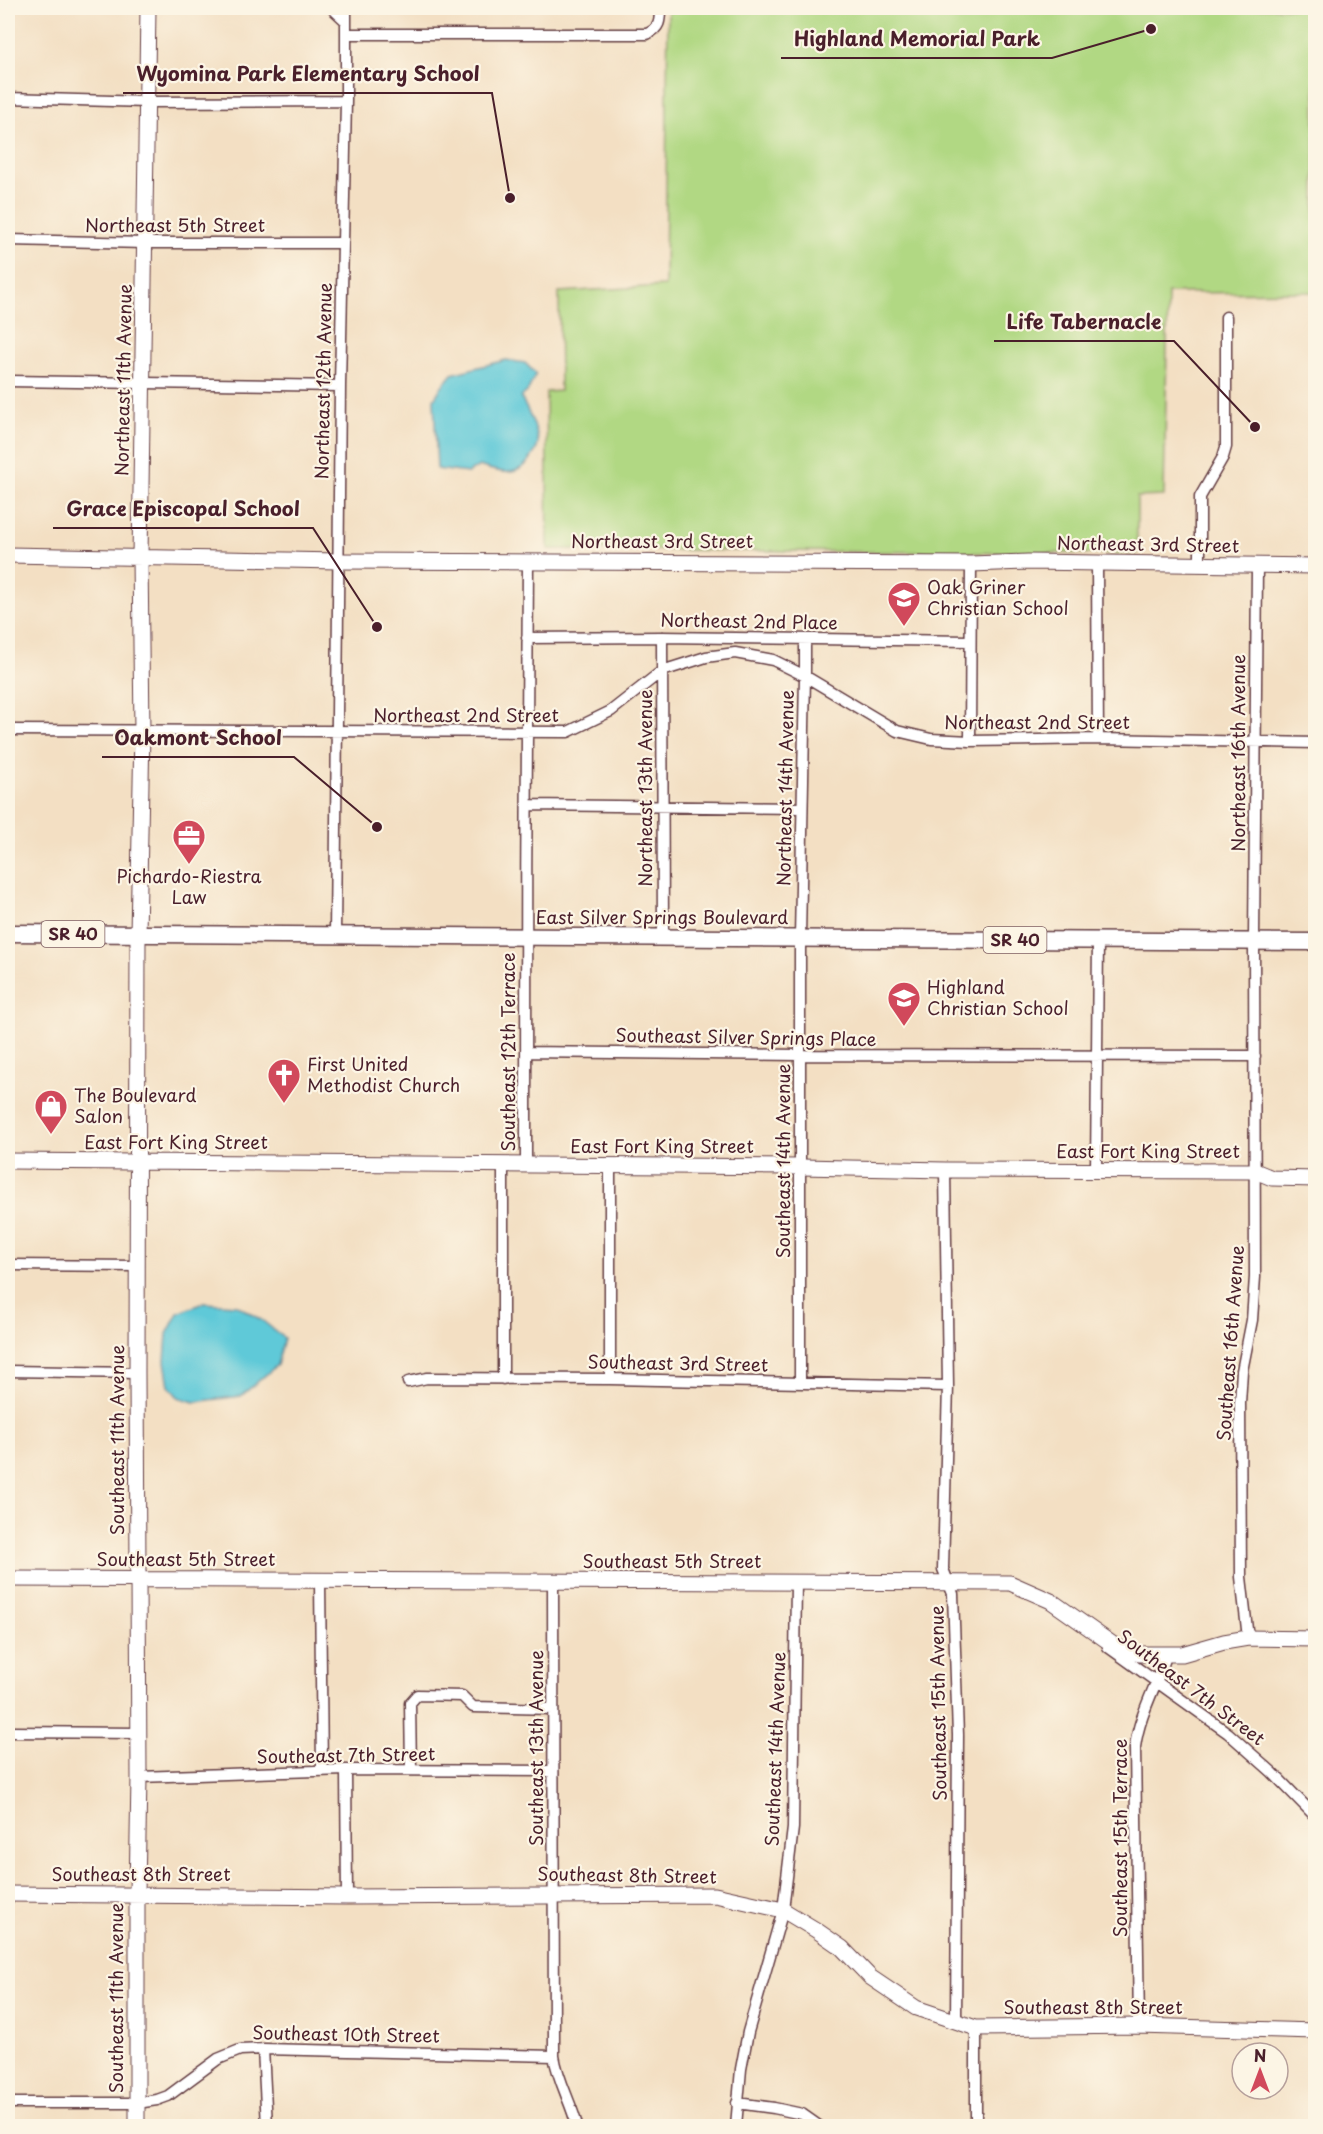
<svg xmlns="http://www.w3.org/2000/svg" width="1323" height="2134" font-family="'Playpen Sans',sans-serif">
	<style>
		.green { fill: #b1d883; stroke: #7e7c57; stroke-width: 1.5 }
		.water { fill: #5ec9d8; stroke: #547482; stroke-width: 1.5 }
		.lines { fill: none; stroke-linecap: round; stroke-linejoin: round }
		.street-casing { stroke: #633c42; stroke-width: 13 }
		.secondary-casing { stroke: #633c42; stroke-width: 17 }
		.primary-casing { stroke: #633c42; stroke-width: 19 }
		.street { stroke: #fff; stroke-width: 10 }
		.secondary { stroke: #fff; stroke-width: 15 }
		.primary { stroke: #fff; stroke-width: 16 }
		.labels { text-anchor: middle; stroke-width: 4.5; stroke-linejoin: round; paint-order: stroke }
		.shield { fill: #fcf5e5; stroke: #7f5f63; stroke-width: 1.5 }
		.shield-label { font-size: 16px; font-weight: bold; fill: #4a1f2b }
		.street-label { font-size: 18px; fill: #4a1f2b; stroke: #fcf5e5 }
		.poi-label { font-size: 18px; fill: #4a1f2b; stroke: #fcf5e5; text-anchor: start }
		.leader { fill: none; stroke: #4a1f2b; stroke-width: 2 }
		.callout-dot { fill: #4a1f2b; stroke: #fcf5e5; stroke-width: 2 }
		.callout-label { font-size: 20px; text-anchor: middle; font-weight: bold; fill: #4a1f2b; stroke: #fcf5e5; stroke-width: 4.5; stroke-linejoin: round; paint-order: stroke }
	</style>
	<rect width="100%" height="100%" fill="#fcf5e5"/>
	<filter id="ink" filterUnits="userSpaceOnUse"><feTurbulence type="fractalNoise" baseFrequency=".0167" numOctaves="2"/><feDisplacementMap in="SourceGraphic" scale="12" xChannelSelector="R" yChannelSelector="G"/><feConvolveMatrix kernelMatrix="1 2 1 2 8 2 1 2 1" color-interpolation-filters="sRGB"/></filter>
	<filter id="wash" filterUnits="userSpaceOnUse"><feTurbulence type="fractalNoise" baseFrequency=".008" numOctaves="4" result="noise"/><feDisplacementMap in="SourceGraphic" scale="24" xChannelSelector="R" yChannelSelector="G"/><feGaussianBlur stdDeviation="1.35" result="paint"/><feColorMatrix in="noise" values="0 0 0 0 0 0 0 0 0 0 0 0 0 0 0 0 0 1.4 0 .05"/><feComposite in="paint" operator="in"/></filter>
	<g filter="url(#wash)">
		<rect width="100%" height="100%" fill="#f3dfc3"/>
		<!-- green -->
		<path class="green" d="M668,8h647v284l-147,1 -4,203 -27,1v57l-589,-5 -2,-157 14,-1 -1,-99 106,-6z"/>
		<!-- water -->
		<path class="water" d="M506,360l19,3 11,11 -9,18 -6,5c6,13 16,29 17,45 0,5 -2,9 -5,13 -14,24 -32,18 -54,11l-11,7 -31,-4 -3,-70 8,-13 10,-12z
			M203,1303l34,2 26,16 21,17 -7,27 -36,31 -47,6 -16,-5 -9,-11 -4,-25 2,-27 11,-21z"/>
	</g>
	<g filter="url(#ink)">
		<g class="lines">
			<defs>
				<path id="street" d="M332,8l14,13
					M346,34h301c13,-6 13,-13 13,-26
					M8,98l139,4 199,-1
					M8,240l138,3h196
					M8,381l332,5
					M1097,564l1,175
					M1200,565v-68l23,-40 3,-10v-130
					M662,637l1,301
					M527,638l135,-1 308,4
					M8,730l560,2 43,-21 51,-40 44,-14 29,-4 38,7 32,16 92,55 34,8 39,2 128,-2 218,4
					M970,741l1,-177
					M527,805l275,3
					M335,936l5,-550 6,-285v-93
					M526,1052l274,3 455,1
					M526,1166c-1,-202 1,-403 2,-605
					M945,1170l3,216 -5,183 10,25 5,141 -2,286
					M1096,1171l2,-231
					M8,1265l129,1
					M8,1371l129,2
					M503,1379v-214
					M610,1379v-213
					M408,1382l19,-4 183,1 338,7
					M800,1383v-445l5,-262v-37
					M320,1581l2,190
					M553,1581l1,475c4,25 17,46 23,70
					M1248,1638l-7,-61 -1,-174 2,-32 10,-51 3,-43 -1,-336 3,-376
					M1108,1647l120,86 44,39 44,45
					M8,1732l131,1
					M346,1770l1,127
					M411,1770l-1,-67 7,-8 45,1 11,11 80,2
					M139,1777l207,-7 207,1
					M1139,2026l-4,-279c4,-32 21,-60 31,-91
					M263,2049l4,77
					M8,2103h129l20,-3 11,-4 50,-37 22,-9 23,-1 291,7
					M737,2103l37,5 28,6 17,12
					M736,2126l5,-57 7,-37 35,-122 10,-82 3,-246
					M976,2126v-98"/>
				<path id="secondary" d="M8,555l330,6 633,3 57,-2 288,4
					M8,1161l793,6 144,3 310,1 17,7 44,1
					M8,1579l1002,4 41,18 64,45 24,8h43l42,-12 24,-4 68,1
					M8,1894l339,3 368,-2 68,15 33,20 26,18 28,29 46,31 60,20 163,-2 177,5
					M137,2126v-232l2,-117 -2,-404 1,-439 4,-202 -2,-175 8,-549"/>
				<path id="primary" d="M8,933l1308,9"/>
			</defs>
			<!-- street casing -->
			<use href="#street" class="street-casing"/>
			<!-- secondary casing -->
			<use href="#secondary" class="secondary-casing"/>
			<!-- primary casing -->
			<use href="#primary" class="primary-casing"/>
			<!-- street -->
			<use href="#street" class="street"/>
			<!-- secondary -->
			<use href="#secondary" class="secondary"/>
			<!-- primary -->
			<use href="#primary" class="primary"/>
		</g>
	</g>
	<!-- icons -->
	<defs>
		<symbol id="school-pin" viewBox="-11 -11 22 30"><path d="M0 17L-7.5 6A9.5 9.5 0 1 1 7.5 6Z" fill="#d1495b" stroke="#fcf5e5"/><path d="M0-5L7-2L0 1L-7-2ZM-4 1L0 2.5L4 1V4Q0 6-4 4Z" fill="#fff"/></symbol>
		<symbol id="office-pin" viewBox="-11 -11 22 30"><path d="M0 17L-7.5 6A9.5 9.5 0 1 1 7.5 6Z" fill="#d1495b" stroke="#fcf5e5"/><path d="M-6-3h4V-5.5h4V-3h4V5H-6ZM-1-4.5V-3h2v-1.5ZM-6 0V1H6V0Z" fill="#fff"/></symbol>
		<symbol id="church-pin" viewBox="-11 -11 22 30"><path d="M0 17L-7.5 6A9.5 9.5 0 1 1 7.5 6Z" fill="#d1495b" stroke="#fcf5e5"/><path d="M-1.2-6h2.4v3.5h3.3v2.4h-3.3V6h-2.4V-.1h-3.3v-2.4h3.3Z" fill="#fff"/></symbol>
		<symbol id="shop-pin" viewBox="-11 -11 22 30"><path d="M0 17L-7.5 6A9.5 9.5 0 1 1 7.5 6Z" fill="#d1495b" stroke="#fcf5e5"/><path d="M-5-2.5h2.3a2.7 3.5 0 0 1 5.4 0H5L5.5 6h-11ZM-1.5-2.5h3a1.5 2.3 0 0 0-3 0Z" fill="#fff"/></symbol>
	</defs>
	<g fill-rule="evenodd">
		<use href="#school-pin" x="885" y="579" width="38" height="52"/>
		<use href="#office-pin" x="170" y="817" width="38" height="52"/>
		<use href="#school-pin" x="885" y="979" width="38" height="52"/>
		<use href="#church-pin" x="265" y="1056" width="38" height="52"/>
		<use href="#shop-pin" x="32" y="1087" width="38" height="52"/>
	</g>
	<g class="labels">
		<!-- shield labels -->
		<g class="shield">
			<rect x="41.5" y="921" width="63" height="26" rx="4.5"/>
			<rect x="983.5" y="927" width="63" height="26" rx="4.5"/>
		</g>
		<g class="shield-label">
			<text x="73" y="940">SR 40</text>
			<text x="1015" y="946">SR 40</text>
		</g>
		<!-- street labels -->
		<g class="street-label">
			<text x="175" y="232">Northeast 5th Street</text>
			<text transform="translate(124 380) rotate(-89)" y="6">Northeast 11th Avenue</text>
			<text transform="translate(324 381) rotate(-89)" y="6">Northeast 12th Avenue</text>
			<text x="662" y="548">Northeast 3rd Street</text>
			<text transform="translate(1148 545) rotate(1)" y="6">Northeast 3rd Street</text>
			<text transform="translate(749 622) rotate(1)" y="6">Northeast 2nd Place</text>
			<text x="466" y="722">Northeast 2nd Street</text>
			<text x="1037" y="729">Northeast 2nd Street</text>
			<text transform="translate(1239 753) rotate(-90)" y="6">Northeast 16th Avenue</text>
			<text transform="translate(646 788) rotate(-90)" y="6">Northeast 13th Avenue</text>
			<text transform="translate(786 788) rotate(-89)" y="6">Northeast 14th Avenue</text>
			<text x="662" y="924">East Silver Springs Boulevard</text>
			<text transform="translate(746 1038) rotate(1)" y="6">Southeast Silver Springs Place</text>
			<text transform="translate(509 1052) rotate(-90)" y="6">Southeast 12th Terrace</text>
			<text x="176" y="1149">East Fort King Street</text>
			<text x="662" y="1153">East Fort King Street</text>
			<text x="1148" y="1158">East Fort King Street</text>
			<text transform="translate(784 1161) rotate(-90)" y="6">Southeast 14th Avenue</text>
			<text transform="translate(1231 1343) rotate(-86)" y="6">Southeast 16th Avenue</text>
			<text transform="translate(678 1364) rotate(1)" y="6">Southeast 3rd Street</text>
			<text transform="translate(118 1440) rotate(-90)" y="6">Southeast 11th Avenue</text>
			<text x="186" y="1566">Southeast 5th Street</text>
			<text x="672" y="1568">Southeast 5th Street</text>
			<text transform="translate(1191 1688) rotate(37)" y="6">Southeast 7th Street</text>
			<text transform="translate(939 1703) rotate(-91)" y="6">Southeast 15th Avenue</text>
			<text transform="translate(537 1748) rotate(-90)" y="6">Southeast 13th Avenue</text>
			<text transform="translate(776 1749) rotate(-88)" y="6">Southeast 14th Avenue</text>
			<text transform="translate(346 1756) rotate(-1)" y="6">Southeast 7th Street</text>
			<text transform="translate(1121 1838) rotate(-90)" y="6">Southeast 15th Terrace</text>
			<text x="141" y="1881">Southeast 8th Street</text>
			<text transform="translate(627 1876) rotate(1)" y="6">Southeast 8th Street</text>
			<text transform="translate(117 1998) rotate(-90)" y="6">Southeast 11th Avenue</text>
			<text x="1093" y="2014">Southeast 8th Street</text>
			<text transform="translate(346 2035) rotate(1)" y="6">Southeast 10th Street</text>
		</g>
		<!-- poi labels -->
		<g class="poi-label">
			<text x="927" y="594">Oak Griner<tspan x="927" dy="21">Christian School</tspan></text>
			<text x="189" y="883" text-anchor="middle">Pichardo-Riestra<tspan x="189" dy="21">Law</tspan></text>
			<text x="927" y="994">Highland<tspan x="927" dy="21">Christian School</tspan></text>
			<text x="307" y="1071">First United<tspan x="307" dy="21">Methodist Church</tspan></text>
			<text x="74" y="1102">The Boulevard<tspan x="74" dy="21">Salon</tspan></text>
		</g>
	</g>
	<!-- callouts -->
	<path class="leader" d="M1151 29L1052 58H781M510 198L492 93H123M1255 427L1174 341H994M377 627L313 528H53M377 827L294 757H102"/>
	<g class="callout-dot">
		<circle cx="1151" cy="29" r="6"/>
		<circle cx="510" cy="198" r="6"/>
		<circle cx="1255" cy="427" r="6"/>
		<circle cx="377" cy="627" r="6"/>
		<circle cx="377" cy="827" r="6"/>
	</g>
	<g class="callout-label">
		<text x="917" y="46">Highland Memorial Park</text>
		<text x="308" y="81">Wyomina Park Elementary School</text>
		<text x="1084" y="329">Life Tabernacle</text>
		<text x="183" y="516">Grace Episcopal School</text>
		<text x="198" y="745">Oakmont School</text>
	</g>
	<!-- margin -->
	<rect width="1323" height="2134" fill="none" stroke="#fcf5e5" stroke-width="30"/>
	<!-- north arrow -->
	<g transform="translate(1260 2071)"><circle r="28" fill="#fcf5e5" stroke="#b59f9b" stroke-width="1.5"/>
	<path d="M0-4.5L10 22L0 15L-10 22Z" fill="#d1495b"/>
	<text y="-9" font-size="16" font-weight="bold" text-anchor="middle" fill="#4a1f2b">N</text>
	</g>
</svg>
